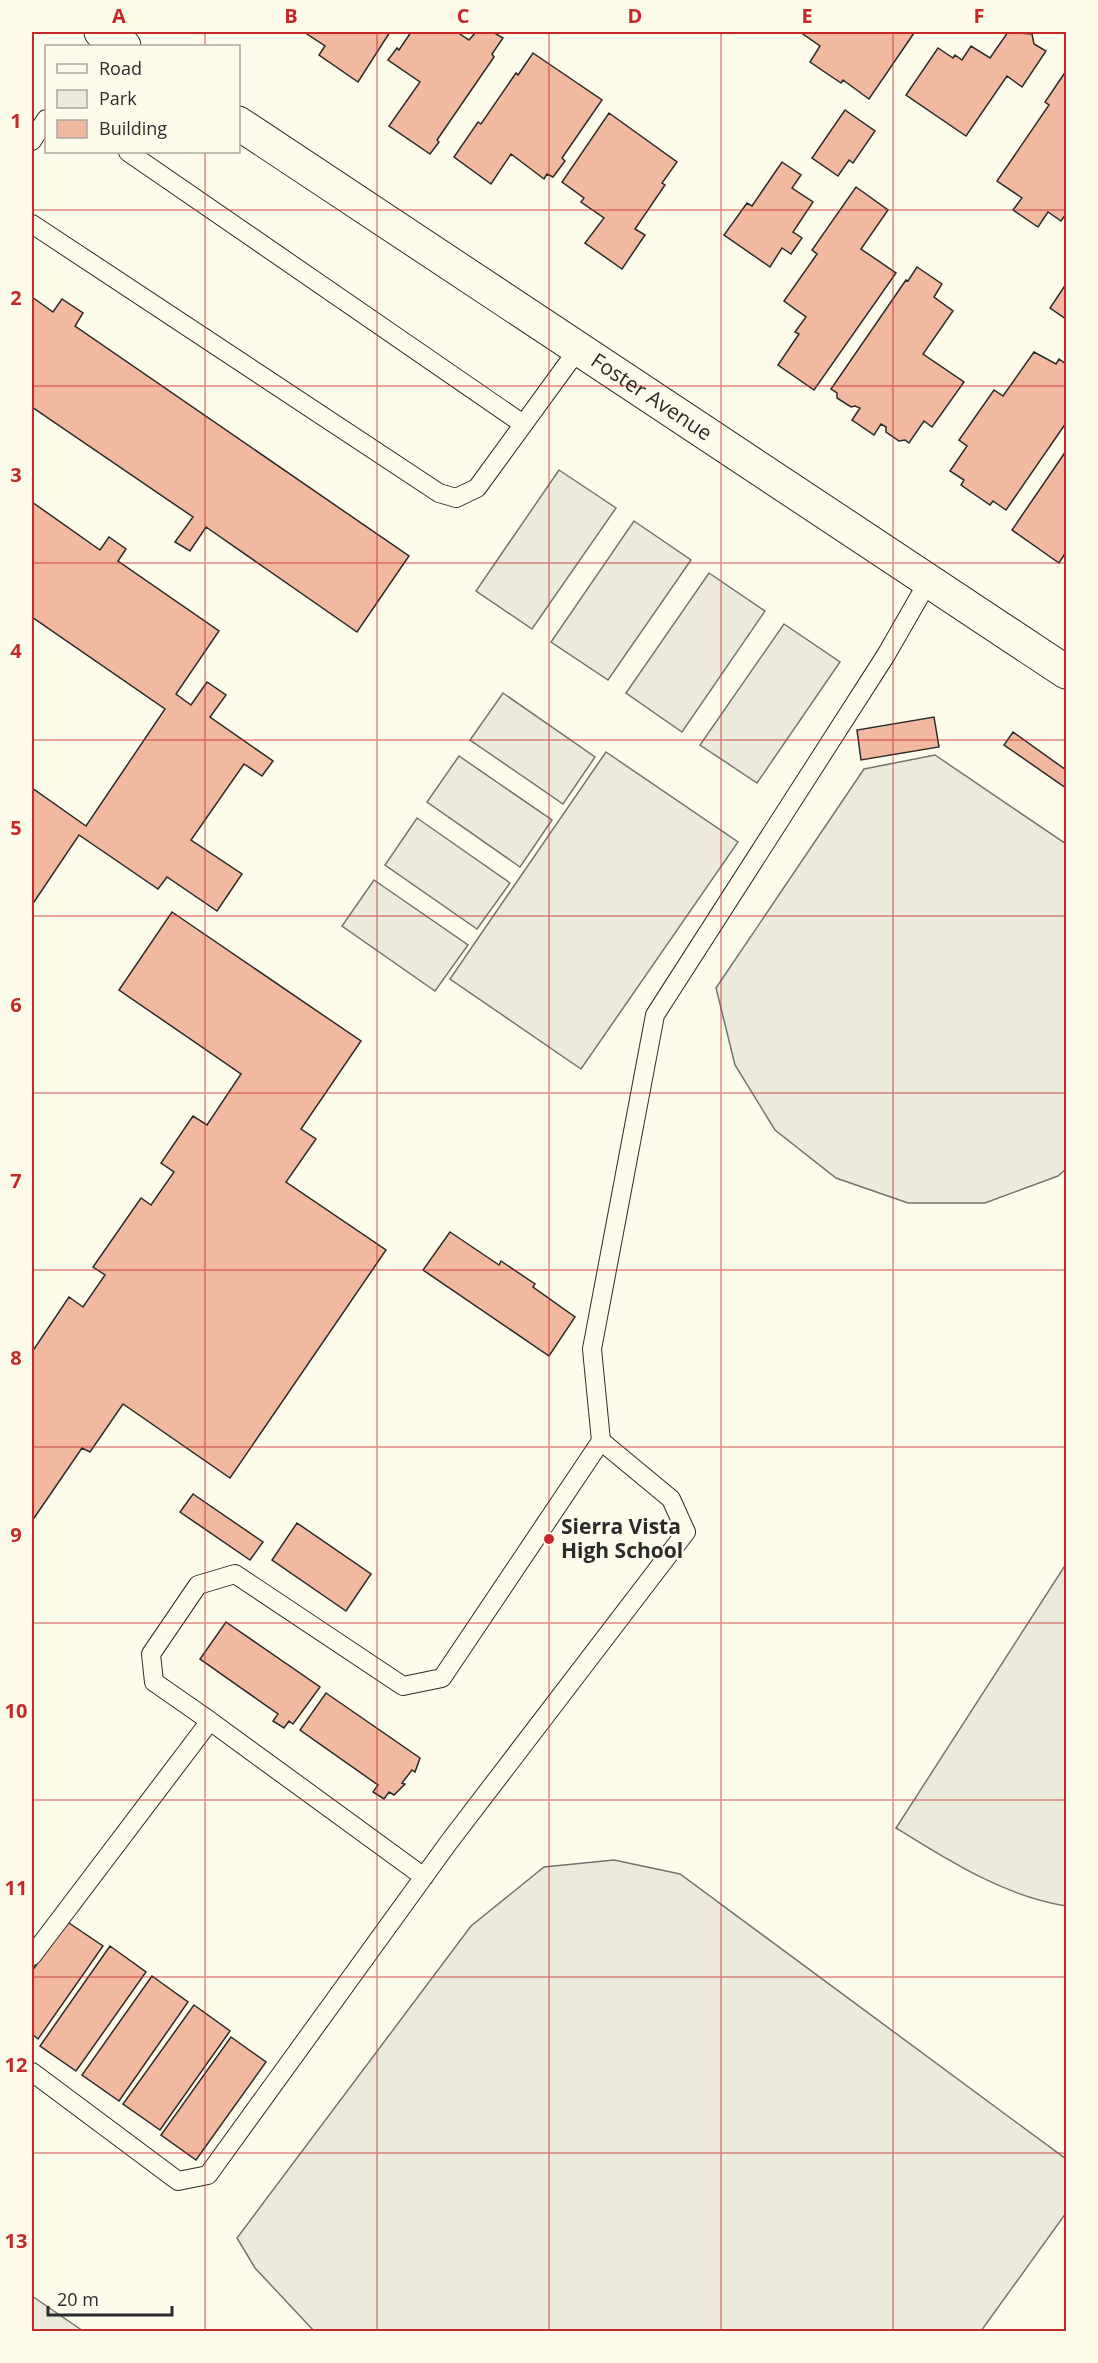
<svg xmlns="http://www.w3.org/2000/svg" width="1098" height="2363" font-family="'Open Sans',sans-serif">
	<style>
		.green { fill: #ecebdb; stroke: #74746e; stroke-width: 1.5 }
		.building { fill: #f2b8a0; stroke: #2b2b2b; stroke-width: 1.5 }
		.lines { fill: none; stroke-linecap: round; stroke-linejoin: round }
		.service-casing { stroke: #2b2b2b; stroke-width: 20 }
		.tertiary-casing { stroke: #2b2b2b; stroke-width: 35 }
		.service { stroke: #fdfbea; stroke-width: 18 }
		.tertiary { stroke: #fdfbea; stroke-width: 33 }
		.grid { fill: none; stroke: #c62828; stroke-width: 1.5; stroke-opacity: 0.55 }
		.poi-dot { fill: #c62828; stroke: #fdfbea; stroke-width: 2 }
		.labels { text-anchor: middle; stroke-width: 4.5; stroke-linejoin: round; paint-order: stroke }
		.street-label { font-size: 21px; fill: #2b2b2b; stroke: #fdfbea }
		.poi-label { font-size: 21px; font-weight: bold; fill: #2b2b2b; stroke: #fdfbea; text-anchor: start }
		.neatline { fill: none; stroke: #c62828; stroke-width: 2 }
		.grid-label { font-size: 20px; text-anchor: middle; font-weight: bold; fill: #c62828 }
	</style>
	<rect width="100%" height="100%" fill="#fdfbea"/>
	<!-- green -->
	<path class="green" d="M559,470l57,38 -84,121 -56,-38z
		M634,521l57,39 -83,120 -57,-38z
		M709,573l56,38 -83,121 -56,-39z
		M784,624l56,38 -83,121 -57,-38z
		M503,693l92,64 -32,47 -93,-64z
		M606,752l132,90 -157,227 -131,-90z
		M935,755l131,89v325l-8,7 -73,27h-77l-72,-25 -61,-48 -40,-65 -19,-77 148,-219z
		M459,756l93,64 -32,47 -93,-65z
		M417,818l93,65 -33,46 -92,-64z
		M374,880l94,65 -33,46 -93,-65z
		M1066,1564v342c-62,-10 -117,-45 -170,-78z
		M614,1860l66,14 386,285v54l-85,118h-667l-59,-63 -18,-30 234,-312 73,-59z
		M32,2296l51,35h-51z"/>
	<!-- building -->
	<path class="building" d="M304,32h86l-32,50 -39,-27 6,-9z
		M411,32h46l12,8 7,-8h17l10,6 -11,16 2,3 -57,83 2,2 -9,12 -41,-28 31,-44 -32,-22 9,-12 2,2z
		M800,32h113l1,1 -45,66 -26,-19 -2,3 -31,-21 10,-16z
		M1008,32l24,2 2,10 12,7 -24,36 -15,-11 -41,60 -60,-41 32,-47 15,10 2,-3 7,5 9,-14 19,12z
		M533,53l69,47 -40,58 3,3 -12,16 -6,-3 -3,5 -33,-25 -20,30 -37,-27 24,-35 3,2 35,-51 2,2z
		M1066,71v143l-5,7 -13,-9 -10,15 -25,-17 9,-12 -25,-17 52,-76 -4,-3z
		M845,110l30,21 -22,32 -4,-3 -11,16 -26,-18z
		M609,113l68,49 -15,21 3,2 -30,44 10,6 -23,34 -37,-26 19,-25 -23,-16 3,-4 -22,-16z
		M782,162l19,13 -9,13 21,14 -20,30 9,6 -11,16 -9,-6 -12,19 -46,-32 23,-32 5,3z
		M856,187l32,23 -27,39 35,24 -82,117 -36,-25 21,-31 -4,-2 11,-15 -22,-16 33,-47 -5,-4z
		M917,267l25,17 -8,13 19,14 -30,43 41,28 -32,45 -8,-6 -15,22 -4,-3 -6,1 -13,-9v-5l-5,-3 -7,11 -22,-15 8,-12 -5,-2 -4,1 -14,-9v-5l-6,-4 75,-109 2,1z
		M1066,284v35l-16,-11z
		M32,297l21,15 9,-13 21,14 -8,13 334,230 -52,76 -151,-105 -16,24 -15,-9 18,-25 -161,-110z
		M1034,352l22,12 3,-5 7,5v59l-60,87 -13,-9 -3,4 -29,-20 3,-5 -14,-9 17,-25 -8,-6 35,-50 9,6z
		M1066,451v101l-7,11 -47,-33z
		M32,502l68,48 9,-13 17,12 -8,12 101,70 -43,63 15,11 16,-23 19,13 -16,22 63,44 -11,15 -18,-12 -53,76 51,34 -25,37 -50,-34 -9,12 -79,-54 -47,70v-117l54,38 79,-117 -133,-92z
		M934,717l5,30 -78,13 -4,-30z
		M1013,732l53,38v18l-62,-43z
		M172,912l189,129 -60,88 15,10 -30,43 100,68 -156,228 -107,-74 -33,48 -8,-4 -50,73v-169l37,-55 14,10 22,-32 -12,-8 48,-69 10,7 23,-33 -13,-9 32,-47 14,9 34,-51 -122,-84z
		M450,1232l49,33 2,-4 34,23 -2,3 42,30 -26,39 -126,-86z
		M193,1494l70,48 -13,18 -70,-48z
		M297,1523l74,51 -25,37 -74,-51z
		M226,1622l94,65 -27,37 -4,-3 -5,7 -11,-7 5,-7 -78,-55z
		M326,1693l94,65 -5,14 -3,-2 -10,13 3,1 -11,11 -5,-3 -5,7 -11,-7 5,-7 -78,-55z
		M66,1921l37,25 -65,93 -6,-5v-63z
		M110,1946l36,26 -70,99 -36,-25z
		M152,1976l36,26 -69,99 -37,-26z
		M194,2005l36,26 -70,99 -37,-26z
		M231,2037l35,25 -70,98 -35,-25z"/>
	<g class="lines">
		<defs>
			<path id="service" d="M32,141l14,-22
				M128,152l395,272
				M32,224l407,269 17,5 21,-10 102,-140
				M210,1721l214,156
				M32,1956l178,-235 -56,-39 -3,-28 47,-69 37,-11 168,112 39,-8 159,-237 -9,-92 63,-334 231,-360 43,-75
				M32,2072l146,109 30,-6 241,-333 237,-310 -15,-33 -70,-58"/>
			<g id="tertiary">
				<path d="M101,32l23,14"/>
				<path id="s1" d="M238,123l828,549"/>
			</g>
		</defs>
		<!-- service casing -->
		<use href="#service" class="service-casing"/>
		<!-- tertiary casing -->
		<use href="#tertiary" class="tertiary-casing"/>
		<!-- service -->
		<use href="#service" class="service"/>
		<!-- tertiary -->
		<use href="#tertiary" class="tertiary"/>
	</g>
	<!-- grid -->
	<path class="grid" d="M205,32v14M377,32v2300M549,32v2300M721,32v2300M893,32v2300M205,152v2180M32,210h1034M32,386h1034M32,563h1034M32,740h1034M32,916h1034M32,1093h1034M32,1270h1034M32,1447h1034M32,1623h1034M32,1800h1034M32,1977h1034M32,2153h1034"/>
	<!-- markers -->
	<circle class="poi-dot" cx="549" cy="1539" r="6"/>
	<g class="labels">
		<!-- street labels -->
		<g class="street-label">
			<text dy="7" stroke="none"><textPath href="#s1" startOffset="496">Foster Avenue</textPath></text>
		</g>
		<!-- poi labels -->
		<g class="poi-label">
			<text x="561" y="1534">Sierra Vista<tspan x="561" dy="24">High School</tspan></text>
		</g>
	</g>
	<!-- border -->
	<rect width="1098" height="2363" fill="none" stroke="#fdfbea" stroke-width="66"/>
	<!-- legend -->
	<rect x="45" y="45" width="195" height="108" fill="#fdfbea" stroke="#a9a89e" stroke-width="1.5"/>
	<rect x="57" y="64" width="30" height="9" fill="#fdfbea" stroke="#a9a89e" stroke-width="1.5"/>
	<text x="99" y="75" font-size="18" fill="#2b2b2b">Road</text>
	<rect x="57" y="90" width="30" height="18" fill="#ecebdb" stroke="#a9a89e" stroke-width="1.5"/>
	<text x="99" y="105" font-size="18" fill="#2b2b2b">Park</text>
	<rect x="57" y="120" width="30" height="18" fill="#f2b8a0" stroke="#a9a89e" stroke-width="1.5"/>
	<text x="99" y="135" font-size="18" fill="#2b2b2b">Building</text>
	<!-- scale -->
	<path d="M48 2306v9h124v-9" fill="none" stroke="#2b2b2b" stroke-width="3"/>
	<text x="57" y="2306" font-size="18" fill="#2b2b2b" stroke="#fdfbea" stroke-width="4.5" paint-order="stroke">20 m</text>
	<rect x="33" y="33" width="1032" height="2297" class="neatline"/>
	<g class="grid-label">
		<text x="119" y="23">A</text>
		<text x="291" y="23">B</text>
		<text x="463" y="23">C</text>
		<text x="635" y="23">D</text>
		<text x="807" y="23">E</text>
		<text x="979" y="23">F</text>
		<text x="16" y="128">1</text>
		<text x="16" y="305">2</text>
		<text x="16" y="482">3</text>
		<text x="16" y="658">4</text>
		<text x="16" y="835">5</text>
		<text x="16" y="1012">6</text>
		<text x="16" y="1188">7</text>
		<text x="16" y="1365">8</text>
		<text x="16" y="1542">9</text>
		<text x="16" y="1718">10</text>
		<text x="16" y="1895">11</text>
		<text x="16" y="2072">12</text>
		<text x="16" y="2248">13</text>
	</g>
</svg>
